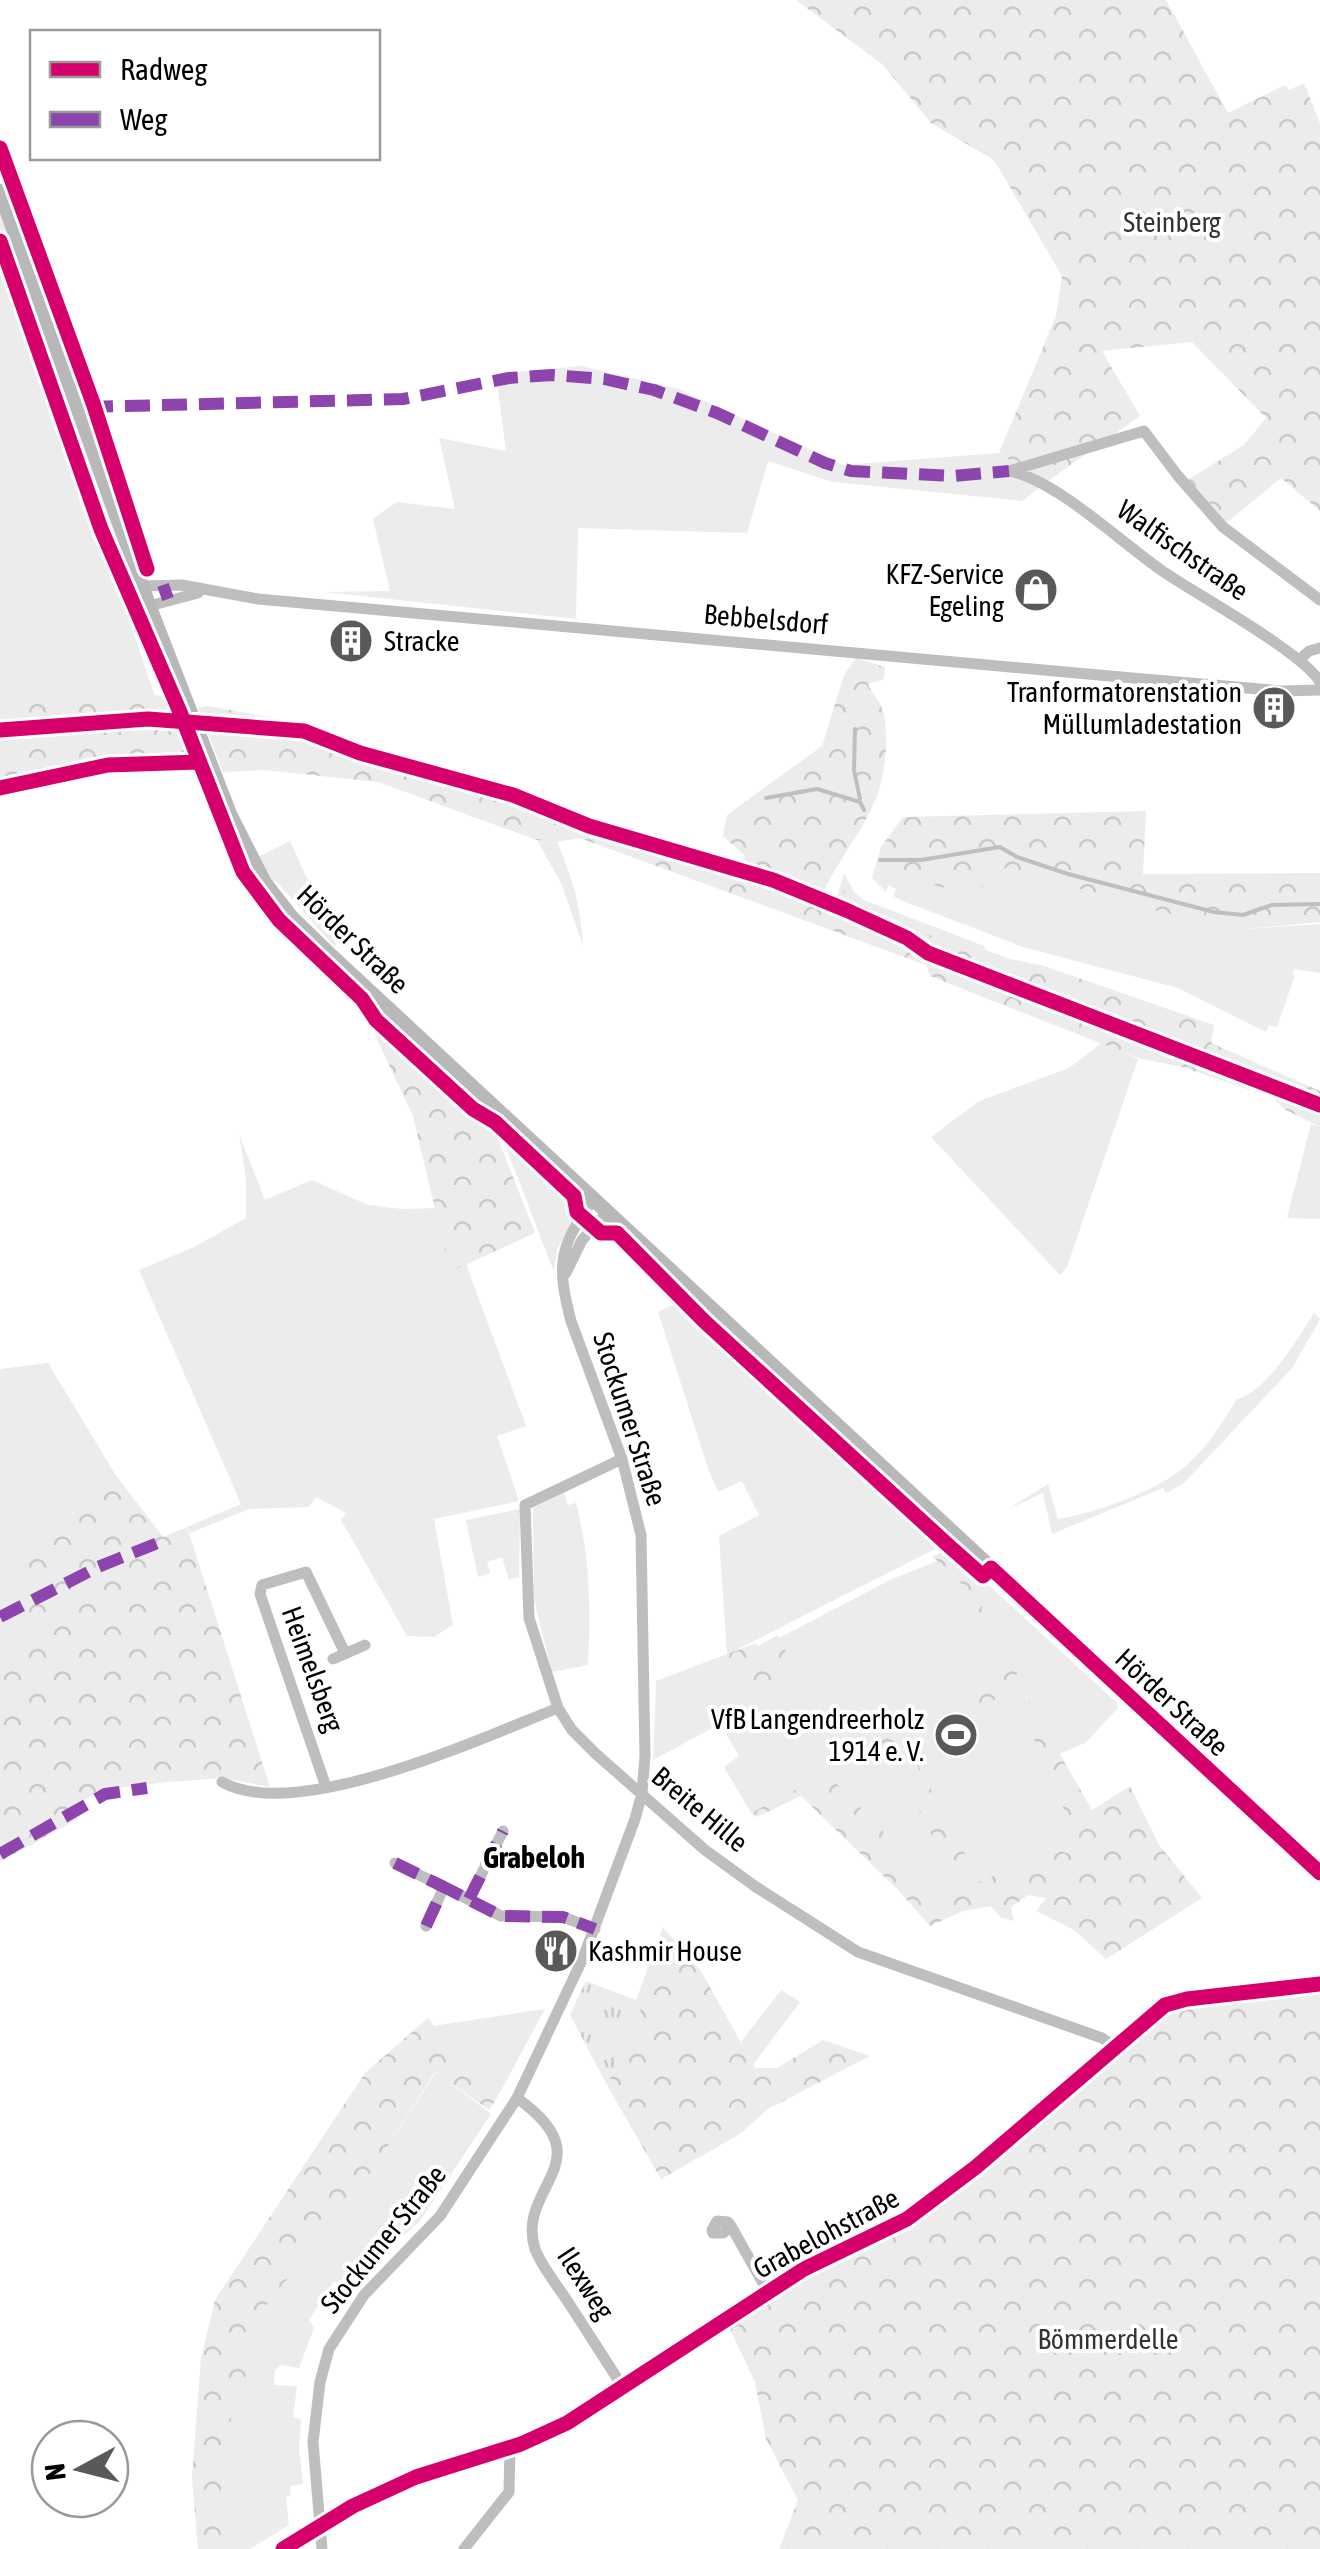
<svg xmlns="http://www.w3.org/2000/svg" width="1320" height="2549" font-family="'Asap Condensed',sans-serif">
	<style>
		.green { fill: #ececec }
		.forest { fill: url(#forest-crowns) }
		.park { fill: url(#park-tufts) }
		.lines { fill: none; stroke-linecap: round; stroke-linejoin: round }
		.stream { stroke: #bfbfbf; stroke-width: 4 }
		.street { stroke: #bebebe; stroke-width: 11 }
		.secondary { stroke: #b8b8b8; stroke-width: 15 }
		.quiet { stroke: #8e44ad; stroke-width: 12; stroke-dasharray: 25 12; stroke-linecap: butt }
		.cycleway-casing { stroke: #fff; stroke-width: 21 }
		.cycleway { stroke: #d6006c; stroke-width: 15 }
		.labels { text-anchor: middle; stroke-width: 8; stroke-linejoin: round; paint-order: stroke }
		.park-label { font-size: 28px; fill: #333; stroke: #fff }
		.street-label { font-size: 28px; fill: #000; stroke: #fff }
		.poi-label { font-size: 28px; fill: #000; stroke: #fff; text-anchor: end }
		.neighbourhood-label { font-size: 30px; font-weight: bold; fill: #000; stroke: #fff }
	</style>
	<defs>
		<pattern id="forest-crowns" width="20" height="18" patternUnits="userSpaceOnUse" patternTransform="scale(2.5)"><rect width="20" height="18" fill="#ececec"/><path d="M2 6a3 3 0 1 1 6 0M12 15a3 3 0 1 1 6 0" fill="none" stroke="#c9c9c9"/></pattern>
		<pattern id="park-tufts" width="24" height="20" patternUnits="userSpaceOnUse" patternTransform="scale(2.5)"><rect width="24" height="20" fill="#ececec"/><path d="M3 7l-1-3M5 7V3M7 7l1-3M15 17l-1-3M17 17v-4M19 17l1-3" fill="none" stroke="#c9c9c9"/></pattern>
	</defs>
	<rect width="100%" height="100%" fill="#fff"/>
	<!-- green -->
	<path class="green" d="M18,205l73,198v2l-8,-5 -70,-190z
		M0,209l68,187 -6,6 -62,-167z
		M0,251l56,154 99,291 -75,-6 -80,11z
		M582,366l97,23 164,76 156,-12 46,30 -23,18 -189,-19 -65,-21 -21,72 -169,-5 -2,91 -251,-27 65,-1 -17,-72 24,-17 58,7 -16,-71 67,13 -10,-77z
		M67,405l5,1 55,166 -4,1c-24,-54 -42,-110 -60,-166z
		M537,840l20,2c17,40 23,61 26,104l-21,-61z
		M290,841l46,102 -1,4 -59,-66 -4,2 -16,-25z
		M875,868l97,27 29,-26 7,-1 143,42 94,19 75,-5v49l-26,-4 -2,5 3,1 -18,52 -8,-2 -3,7 -88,-44 -155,-41 -120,-46 -10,-5 3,-7 -7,-4 -3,7 -14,-14z
		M844,873l10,19 10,8 120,46 2,4 24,9 30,6 -31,-2 -94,-32c-22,-17 -57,-19 -73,-41l-5,7z
		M1102,1043l36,16 -71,208 -7,8 -129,-138 48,-36 90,-33z
		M1311,1124l9,3v92l-33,-1z
		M499,1129l74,71v14l3,2 -19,33 -3,23z
		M239,1134l26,66 47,-20 56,25 34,4 35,-1 13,63 16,-7 60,162 -29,10 22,65 -85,18 19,106 -19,12 -27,-1 -66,-116 5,-7 -30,-16 -7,10 -60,2 -59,24 -3,-6 54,-23 -102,-234 55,-23 52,-29v-39z
		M681,1301l262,244 -215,109 27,49 26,-14 -4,-54 2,3 113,-59 63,-25 162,149 1,5 -33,35 -40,17 33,83 -87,63 -64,6 -28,-44 -15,-36 -57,-57 -76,38 -27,-46 15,-11 -19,-32 -67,36 3,-79 71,-27 -8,-118 40,-21 -17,-34 -24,11 -10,-24 -50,-156z
		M1314,1313l6,6 -27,48 -110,117 -17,9 -3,-5 -111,46 -9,-41 -35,16 40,-25 10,35c38,-6 103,-29 131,-56 20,-18 34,-42 48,-64 29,-6 61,-61 77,-86z
		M48,1363l67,111 -98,92 11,41 -5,27 -23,12v-277z
		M564,1493l4,12 8,-2c14,53 15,108 12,162l-36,7 -18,-72 -1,-92z
		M520,1509l-1,68 -10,3 -7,-23 -15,5 3,11 -12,4 -12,-57z
		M781,1990l19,12 -47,63 -12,-23z
		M545,2009l-47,87 -48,-49 -17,-21z
		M436,2072l55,42 -71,107 -49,44 -22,10 -6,11 -9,-5 -25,39 5,8 -15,40 -18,-3 -6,5 -1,15 23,1 -4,31 8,2 -2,30 4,35 -13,2 1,9 -5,2 3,28 -39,24h-22l-6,-55 11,-92 13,-26 -5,-38 133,-170z"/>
	<!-- forest -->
	<path class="forest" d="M796,0h370l62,113 57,-28 4,5 15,-7 16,41v387l-39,-33 -56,46 -39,-43 58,-36 22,-27 -74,-76 -90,9 38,65 -95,67 -46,-30 57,-137 6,-40 -68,-116 -63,-37 -49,-59z
		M856,658l29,9 -1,12 -16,5c4,10 13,18 15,27 3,10 3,21 3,32 -1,70 -36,93 -63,150l14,4 6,-8c10,17 91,48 113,56l8,-4 45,22 32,2 173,60 -3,18 109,48v36l-36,-18 -10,-11 -92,-31 -44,-9 -208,-82 -4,-11 -346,-127 -23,4 -20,-2 -159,-58 -114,-12 -41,2 -25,-64 10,-2 109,20 40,20 156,42 75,32 151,45 6,-9 -22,-20 4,-21 95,-69 22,-71z
		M80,690l86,6 26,63 -102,3 -90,22v-83z
		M1146,811l-3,63 177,-1v49l-75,7 -94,-19 -143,-42 -7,1 -29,27 -97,-28 6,-21 22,-30z
		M377,1029l118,102 40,102 -85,39 -37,-156 -39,-83z
		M115,1474l48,63 24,-10 83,260 -47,-9 -56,4 -65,8 -30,17 6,12 -78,43v-216l23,-13 5,-26 -11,-41z
		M949,1548l30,27 -3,6 8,35 -5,3 -22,-43 -25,-19z
		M777,1635l63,111 6,3 61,-32 4,5 88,-45 4,-4 -3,-11 22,-15 8,11 -15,18 77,134 38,-24 29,59 43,53 -96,61 -32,-29 -38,-19 10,-13 -18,-3 -17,12 3,14 -13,-3 -10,-12 -28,5 -33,15 -31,-35 -98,-95 -44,21 -6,-4 76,-39 57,58 15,36 28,44 30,-23 -55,-115 16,-9 62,117 77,-34 8,5 13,-10 -62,-147 -12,6 -4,-5 -108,57 -28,1 -1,5 -25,8 -45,-84 -38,20 -28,-50 29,-11 2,3z
		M663,1927l38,44 54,97h22l46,-28 47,16 -102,53 -28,25 -79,45 -54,-94 33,-72 -4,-13z
		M1320,1987v562h-541l19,-49 -32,-61 -11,-57 -28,-59 84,-51 74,-33 58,-37 215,-185c47,-27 110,-24 162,-30z
		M428,2018l22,29 48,49 -9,14 -54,-38 -61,96 -133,170 10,17 -5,21 -13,26 -11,92 6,55h-30l-6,-71 9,-120 14,-58 150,-227z"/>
	<!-- park -->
	<path class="park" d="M586,1981l50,19 5,12 -34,73 -37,-70z"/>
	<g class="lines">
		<!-- stream -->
		<path class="stream" d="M855,729l-1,41 6,29
			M766,798l51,-9 43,13 4,8
			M880,860h41l79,-13 17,10 51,17 146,38 29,3 29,-10 48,-1"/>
		<!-- street -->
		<path class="street" d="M1009,471l135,-40 34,45 45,51 97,73
			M1013,472c45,10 109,71 148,98 34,24 142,82 159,112
			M142,586l40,-1 76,14 874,79 150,13 38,-1
			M149,606l49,-13
			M1299,660l10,-9 11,-3
			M566,1273l16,-33 26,-28
			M622,1459l-97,46 4,113 29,90 14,22 24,24 109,96 51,37 102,65 244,86 13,9
			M333,1659l32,-14
			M222,1782c74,42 262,-45 336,-74
			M326,1787l-66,-193 2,-9 44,-13 39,81
			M395,1863l49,24
			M469,1899l34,-68
			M426,1926l18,-39 57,29 62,1 32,12
			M517,2098c90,64 -2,88 18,151 6,16 19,32 29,47 20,30 39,61 59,91
			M731,2226l-8,7h-10l-1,-3 5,-9 11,1 3,4 37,66
			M283,2549l70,-43 63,-29 105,-33 46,-21 237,-154 103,-50 69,-52 189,-162 22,-6 133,-15
			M322,2549l-9,-107 7,-60 9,-33 35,-54 76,-79 77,-118 66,-140 52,-139 7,-26 3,-37 -4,-221 -19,-76 -51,-138c-15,-57 -12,-75 23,-122
			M464,2549l45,-57 1,-45"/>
		<!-- secondary -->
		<path class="secondary" d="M0,191l149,415 81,209 34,67 28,36 34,33 994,922"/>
		<!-- quiet -->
		<path class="quiet" d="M88,407l315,-8 106,-21 43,-3 52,4 50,11 63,23 108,50 26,8 102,5 56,-5
			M163,585l5,14
			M0,1617l98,-50 67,-27
			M0,1854l105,-60 42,-6
			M395,1863l49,24
			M469,1899l34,-68
			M426,1926l18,-39 57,29 62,1 32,12"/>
		<defs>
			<path id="cycleway" d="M0,148l93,255 54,166
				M0,241l101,288 79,183 63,160 36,48 83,79 14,21 97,89 22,13 79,74 3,16 24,21h16l87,88 245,225 34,30 8,-8 329,305
				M0,730l148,-11 156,12 56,22 153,42 76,31 184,54 73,30 61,28 21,15 392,152
				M0,788l108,-23 91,-3
				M283,2549l70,-43 63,-29 105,-33 46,-21 237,-154 103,-50 69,-52 189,-162 22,-6 133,-15"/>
		</defs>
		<!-- cycleway casing -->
		<use href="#cycleway" class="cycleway-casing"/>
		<!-- cycleway -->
		<use href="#cycleway" class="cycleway"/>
	</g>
	<!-- icons -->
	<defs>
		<symbol id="shop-disc" viewBox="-11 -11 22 22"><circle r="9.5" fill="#595959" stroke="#fff"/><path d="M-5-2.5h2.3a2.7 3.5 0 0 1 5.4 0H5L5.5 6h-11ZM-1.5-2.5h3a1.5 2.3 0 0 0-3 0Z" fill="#fff"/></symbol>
		<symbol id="building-disc" viewBox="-11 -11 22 22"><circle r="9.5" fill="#595959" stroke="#fff"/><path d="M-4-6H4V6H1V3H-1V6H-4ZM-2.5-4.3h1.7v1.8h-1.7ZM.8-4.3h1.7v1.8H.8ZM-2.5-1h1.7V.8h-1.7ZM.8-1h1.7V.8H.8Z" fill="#fff"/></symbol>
		<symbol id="stadium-disc" viewBox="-11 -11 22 22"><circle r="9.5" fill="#595959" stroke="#fff"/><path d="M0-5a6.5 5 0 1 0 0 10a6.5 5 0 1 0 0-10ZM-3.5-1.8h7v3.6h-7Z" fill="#fff"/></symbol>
		<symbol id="restaurant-disc" viewBox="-11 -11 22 22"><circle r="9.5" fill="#595959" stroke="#fff"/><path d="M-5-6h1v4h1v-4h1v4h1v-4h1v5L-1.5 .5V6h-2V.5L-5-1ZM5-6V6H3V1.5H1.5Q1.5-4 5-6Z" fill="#fff"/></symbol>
	</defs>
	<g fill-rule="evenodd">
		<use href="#shop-disc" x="1011" y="565" width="50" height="50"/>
		<use href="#building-disc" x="326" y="616" width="50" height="50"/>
		<use href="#building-disc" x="1249" y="683" width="50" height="50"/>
		<use href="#stadium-disc" x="931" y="1710" width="50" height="50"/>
		<use href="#restaurant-disc" x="531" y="1926" width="50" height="50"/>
	</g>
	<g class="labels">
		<!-- park labels -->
		<g class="park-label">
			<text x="1172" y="232">Steinberg</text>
			<text x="1108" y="2349">Bömmerdelle</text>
		</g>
		<!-- street labels -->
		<g class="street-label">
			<text transform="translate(1183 550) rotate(35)" y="10">Walfischstraße</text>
			<text transform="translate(766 619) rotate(5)" y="10">Bebbelsdorf</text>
			<text transform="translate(353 939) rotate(44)" y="10">Hörder Straße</text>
			<text transform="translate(630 1419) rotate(72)" y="10">Stockumer Straße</text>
			<text transform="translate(313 1669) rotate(70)" y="10">Heimelsberg</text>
			<text transform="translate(1172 1702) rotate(43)" y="10">Hörder Straße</text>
			<text transform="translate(700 1809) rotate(40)" y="10">Breite Hille</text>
			<text transform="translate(826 2233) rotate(-28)" y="10">Grabelohstraße</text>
			<text transform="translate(383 2239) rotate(-51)" y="10">Stockumer Straße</text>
			<text transform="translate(586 2283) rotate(57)" y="10">Ilexweg</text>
		</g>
		<!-- poi labels -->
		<g class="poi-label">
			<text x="1004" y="584">KFZ-Service<tspan x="1004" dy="32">Egeling</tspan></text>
			<text x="384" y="651" text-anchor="start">Stracke</text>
			<text x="1242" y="702">Tranformatorenstation<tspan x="1242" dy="32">Müllumladestation</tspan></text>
			<text x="924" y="1729">VfB Langendreerholz<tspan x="924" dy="32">1914 e. V.</tspan></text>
			<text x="588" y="1961" text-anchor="start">Kashmir House</text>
		</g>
		<!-- neighbourhood labels -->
		<g class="neighbourhood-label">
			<text x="534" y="1868">Grabeloh</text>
		</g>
	</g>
	<!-- legend -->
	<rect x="30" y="30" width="350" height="130" fill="#ffffff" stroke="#999999" stroke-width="2.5"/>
	<rect x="50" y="62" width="50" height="15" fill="#d6006c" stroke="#999999" stroke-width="2.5"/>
	<text x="120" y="80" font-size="30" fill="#000000">Radweg</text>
	<rect x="50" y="112" width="50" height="15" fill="#8e44ad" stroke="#999999" stroke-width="2.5"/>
	<text x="120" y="130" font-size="30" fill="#000000">Weg</text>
	<!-- north arrow -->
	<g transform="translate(80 2469) rotate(263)"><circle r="48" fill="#ffffff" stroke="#999999" stroke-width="2.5"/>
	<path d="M0-8L18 38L0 25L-18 38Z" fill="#595959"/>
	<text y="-15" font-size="28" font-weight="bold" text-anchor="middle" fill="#000000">N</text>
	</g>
</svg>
